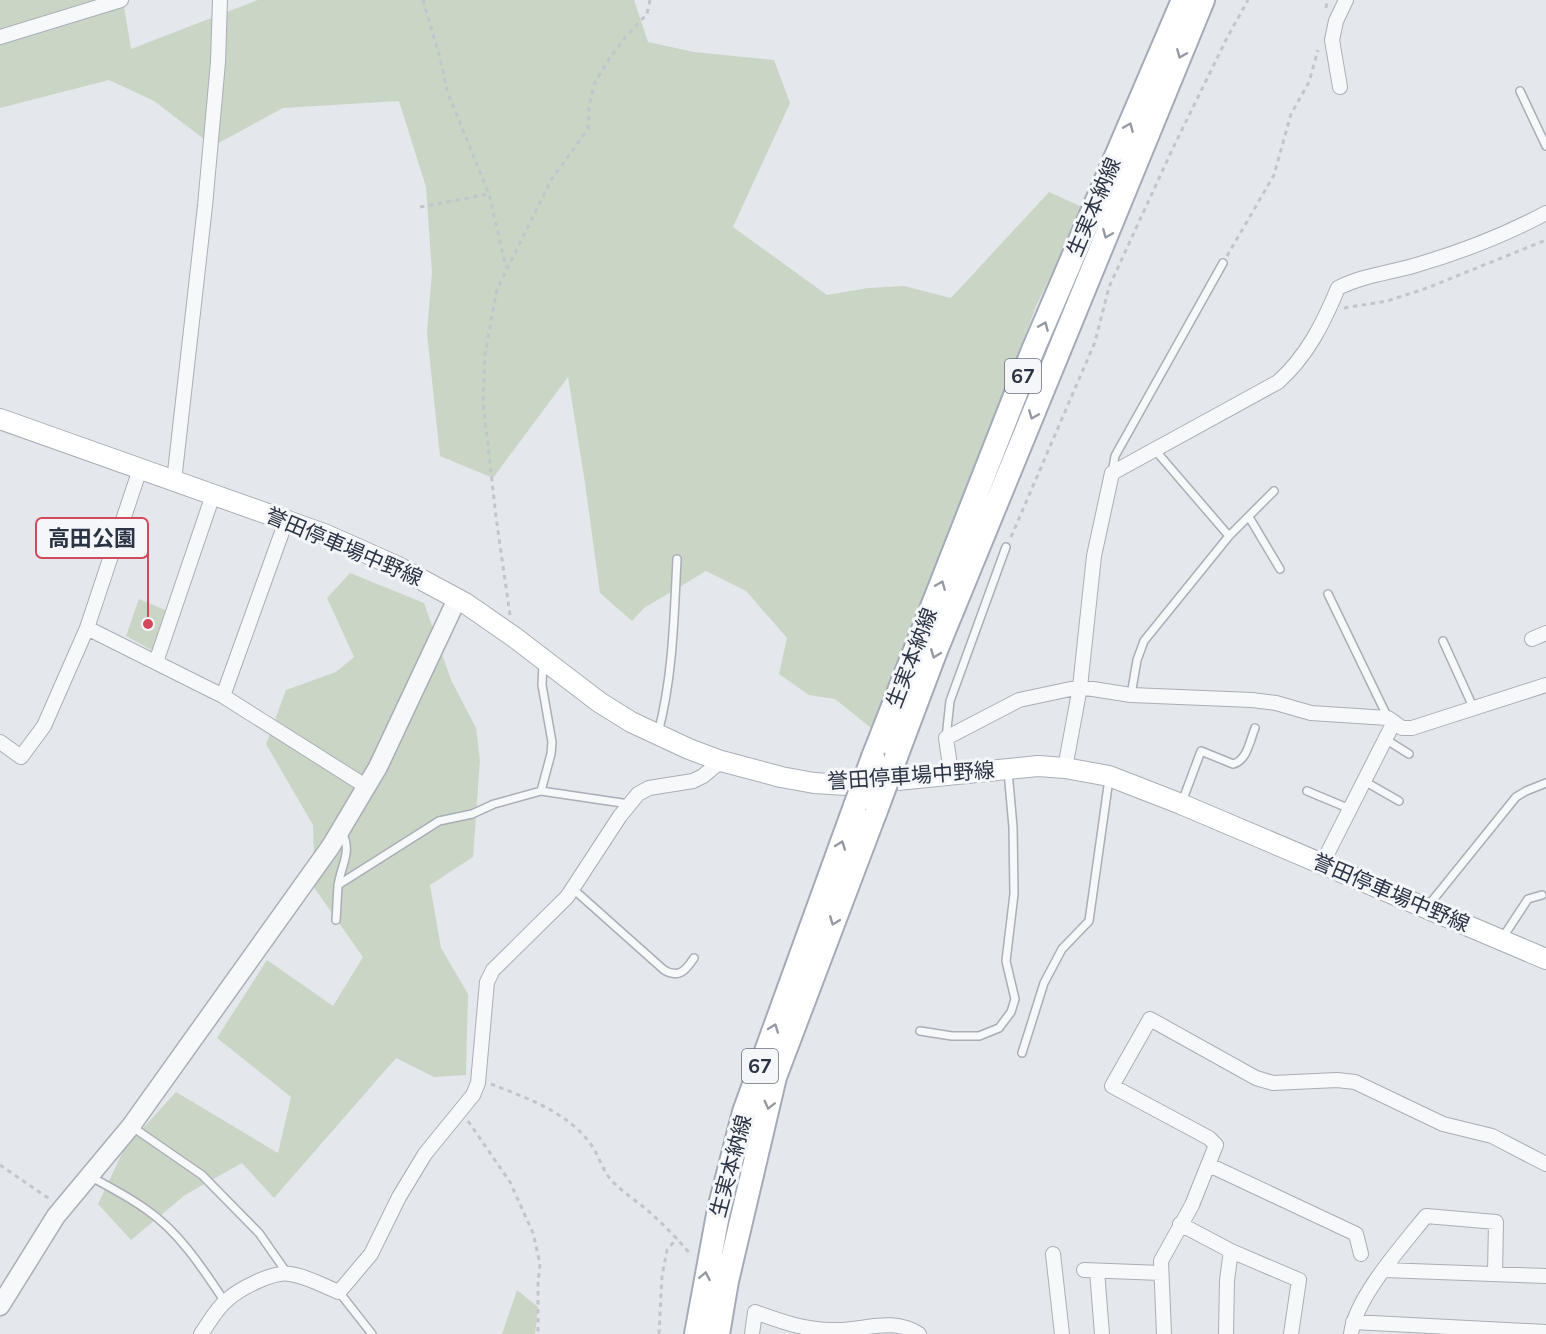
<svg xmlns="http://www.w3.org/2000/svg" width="1546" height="1334" font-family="'Nunito Sans','Noto Sans JP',sans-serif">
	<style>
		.green { fill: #c9d6c5 }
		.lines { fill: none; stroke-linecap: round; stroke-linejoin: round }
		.service-casing { stroke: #a9aeb7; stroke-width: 10 }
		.minor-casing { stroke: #a9aeb7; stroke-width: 16 }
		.tertiary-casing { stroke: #a9aeb7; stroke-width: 21 }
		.secondary-casing { stroke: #a9aeb7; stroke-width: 22 }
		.primary-casing { stroke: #a3abb8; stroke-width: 26 }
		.path { stroke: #c2c5cb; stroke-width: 3; stroke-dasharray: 4.5 4.5; stroke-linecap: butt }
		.service { stroke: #f7f8fa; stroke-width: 7 }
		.minor { stroke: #f7f8fa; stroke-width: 14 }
		.tertiary { stroke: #f7f8fa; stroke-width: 18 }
		.secondary { stroke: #fff; stroke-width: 20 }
		.primary { stroke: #fff; stroke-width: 22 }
		.primary-bridge-casing { stroke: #a3abb8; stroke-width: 26; stroke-linecap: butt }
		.primary-bridge { stroke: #fff; stroke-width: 22 }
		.oneway { stroke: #959aa2 }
		.labels { text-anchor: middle; stroke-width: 6; stroke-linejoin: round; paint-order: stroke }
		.shield { fill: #f4f6f9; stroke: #676e7b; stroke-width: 1.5 }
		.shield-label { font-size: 20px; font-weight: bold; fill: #2b3445 }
		.street-label { font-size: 21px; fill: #2b3445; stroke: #f4f6f9 }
		.leader { fill: none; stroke: #d1495b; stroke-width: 2 }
		.callout-dot { fill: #d1495b; stroke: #f4f6f9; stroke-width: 2 }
		.callout { fill: #f4f6f9; stroke: #d1495b; stroke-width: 2 }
		.callout-label { font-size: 22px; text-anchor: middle; font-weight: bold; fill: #2b3445 }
	</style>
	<rect width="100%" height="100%" fill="#e4e7ec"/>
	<!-- green -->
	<path class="green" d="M0,0h123l8,49 127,-49h376l14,42 46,10 80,8 16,43 -57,124 94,68 41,-7 36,-2 47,12 98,-106 35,16 -48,98 -110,295 -40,139 -51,-41 -26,-4 -30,-21 8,-36 -41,-47 -40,-20 -62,37 -12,13 -32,-28 -15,-110 -17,-106 -75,101 -53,-22 -13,-123 5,-61 -6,-85 -27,-86 -116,7 -70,38 -59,-45 -45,-21 -109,28z
		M350,573l74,30 27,77 25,48 4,32 -7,97 -43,28 11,63 27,46 -2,81 -32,2 -38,-19 -122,140 -32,-35 -57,32 -54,45 -33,-36 26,-55 52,-57 102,61 13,-56 -74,-59 50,-78 66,46 30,-49 -48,-68 -2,-64 -47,-81 20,-54 50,-18 18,-15 -27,-59z
		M139,599l31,13 -15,40 -29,-16z
		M517,1290l21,17 -3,27h-33z"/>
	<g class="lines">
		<defs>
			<path id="service" d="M1520,91l26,55
				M1155,450l74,86
				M1112,473l3,-17 108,-193
				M1249,517l31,52
				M1328,594l60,124
				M1443,641l31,68
				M1131,695l6,-35 7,-19 85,-105 45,-45
				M658,733c15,-56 16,-116 19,-174
				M946,738l4,-37 56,-154
				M1385,739l24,15
				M1364,781l35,20
				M541,791l10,-37 1,-12 -10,-57 1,-23
				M1307,791l43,18
				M1182,802l19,-51 32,13c14,-3 17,-24 22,-36
				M338,885l101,-64 33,-7 22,-10 47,-13 88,13
				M572,888l92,82c15,9 22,0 30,-12
				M1428,906l88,-109 10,-6 20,-8
				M336,920c1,-11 1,-22 2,-33 2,-21 15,-34 4,-55
				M1503,937l25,-38 14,-4
				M920,1031l32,5h27l20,-8 12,-16 4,-13 -9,-38 8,-67 -1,-67 -5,-56
				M1022,1053l22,-70 18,-34 27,-28 20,-142
				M131,1126l71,49 57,58 28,40
				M91,1177c19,10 38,20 56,33 33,23 56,59 78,92
				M339,1292l33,42"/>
			<path id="minor" d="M0,37l121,-37
				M1340,87l-8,-47 4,-19 10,-21
				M174,481l31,-275 13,-144 2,-62
				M87,628l136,68 144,91
				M1532,639l14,-6
				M156,662l57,-167
				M223,696l63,-175
				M0,742l21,15 23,-31 43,-98 53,-159
				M1065,768l15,-81 14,-131 18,-83 166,-91c29,-26 45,-58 60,-94 23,-12 50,-15 75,-22 45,-13 92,-31 133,-53
				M951,773l-5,-35 73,-38 61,-13 51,8 121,5 24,3 35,10 77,5 14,10h10l134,-43
				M1322,864l72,-142
				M1209,1165l147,69 5,20
				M1180,1224l51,27 68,29 -8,54
				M1053,1254l9,80
				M1084,1270l77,3
				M1384,1270l162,6
				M1097,1271l5,63
				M1353,1322l193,10
				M201,1334c8,-11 15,-25 26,-34 12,-11 46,-29 63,-26 17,2 33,12 49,18l32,-38 28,-57 26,-43 48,-59 5,-12 9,-101 6,-12 74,-73 53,-81 18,-22 11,-6 44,-7 10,-5 18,-15
				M752,1334l3,-22c27,10 52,19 82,18 28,0 56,-13 82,4
				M1164,1334l-3,-73 31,-56 24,-60 -7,-7 -97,-52 38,-67 106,59 17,5 64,-3 18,2 88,42 49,12 54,28
				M1226,1334l1,-54 4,-29
				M1351,1334c4,-36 52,-89 75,-118l70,6 -1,52"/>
			<path id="tertiary" d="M0,1306l56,-90 75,-90 200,-280 47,-79 79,-168"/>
			<path id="secondary" d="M0,419l324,115 72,32 69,37 49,34 85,65 32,20 58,27 32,12 60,16 33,6 33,2 191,-19 27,2 44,8 72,28 365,155"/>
			<path id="primary" d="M873,757l160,-407 150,-350
				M896,757l41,-109 266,-648
				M696,1334l23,-125 25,-97 111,-306
				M718,1334l9,-53 48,-204 102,-269"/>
		</defs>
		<!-- service casing -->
		<use href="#service" class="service-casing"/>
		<!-- minor casing -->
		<use href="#minor" class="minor-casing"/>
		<!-- tertiary casing -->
		<use href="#tertiary" class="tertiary-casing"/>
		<!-- secondary casing -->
		<use href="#secondary" class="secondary-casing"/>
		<!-- primary casing -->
		<use href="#primary" class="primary-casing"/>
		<!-- path -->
		<path class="path" d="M423,0l17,58 7,33 42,103 17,73
			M1326,8l1,-8
			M420,207l69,-13
			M1227,256l47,-81 17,-61 18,-32 9,-32
			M1344,308l43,-7 40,-13 119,-48
			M1011,537l84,-195 14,-55 63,-137 56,-114 20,-36
			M510,615l-14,-98 -13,-116 2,-47 12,-65 54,-109 37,-51 1,-22 5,-23 15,-25 18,-24 20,-21 3,-14
			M491,1084c36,14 79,29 101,62 8,12 11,26 21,36 10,10 22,18 33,27 16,14 31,29 45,46
			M468,1121l42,61 23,51 7,31 -2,18v52
			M0,1165l51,35
			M659,1334l3,-58 5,-26 10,-12"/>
		<!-- service -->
		<use href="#service" class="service"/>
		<!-- minor -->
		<use href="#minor" class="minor"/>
		<!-- tertiary -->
		<use href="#tertiary" class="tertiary"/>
		<!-- secondary -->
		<use href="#secondary" class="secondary"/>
		<!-- primary -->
		<use href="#primary" class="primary"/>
		<defs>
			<path id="primary-bridge" d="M855,806l18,-49
				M877,808l19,-51"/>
		</defs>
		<!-- primary-bridge casing -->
		<use href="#primary-bridge" class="primary-bridge-casing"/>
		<!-- primary-bridge -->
		<use href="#primary-bridge" class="primary-bridge"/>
	</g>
	<!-- one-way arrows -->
	<defs><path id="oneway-chevron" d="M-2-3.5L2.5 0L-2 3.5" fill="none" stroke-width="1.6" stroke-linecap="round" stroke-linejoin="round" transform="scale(1.5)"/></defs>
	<g class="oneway">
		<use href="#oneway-chevron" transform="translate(1181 54) rotate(112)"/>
		<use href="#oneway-chevron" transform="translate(1129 127) rotate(-67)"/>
		<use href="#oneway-chevron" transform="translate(1107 234) rotate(112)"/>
		<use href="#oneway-chevron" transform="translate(1044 326) rotate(-67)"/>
		<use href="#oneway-chevron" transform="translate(1033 415) rotate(112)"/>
		<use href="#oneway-chevron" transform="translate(941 585) rotate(-68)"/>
		<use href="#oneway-chevron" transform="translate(935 654) rotate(111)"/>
		<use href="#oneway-chevron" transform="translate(841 845) rotate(-70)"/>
		<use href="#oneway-chevron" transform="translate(834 921) rotate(111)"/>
		<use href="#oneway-chevron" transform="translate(774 1028) rotate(-70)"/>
		<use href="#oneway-chevron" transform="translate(769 1105) rotate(104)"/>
		<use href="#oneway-chevron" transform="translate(705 1276) rotate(-79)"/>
	</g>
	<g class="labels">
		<!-- shield labels -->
		<g class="shield">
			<rect x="1005" y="359" width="36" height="34" rx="4.5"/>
			<rect x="742" y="1049" width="36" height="34" rx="4.5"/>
		</g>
		<g class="shield-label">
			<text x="1023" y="383">67</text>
			<text x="760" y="1073">67</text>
		</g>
		<!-- street labels -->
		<g class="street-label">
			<text transform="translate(1094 207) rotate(-67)" y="7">生実本納線</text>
			<text transform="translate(344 547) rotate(23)" y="7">誉田停車場中野線</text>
			<text transform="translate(912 658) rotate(-69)" y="7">生実本納線</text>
			<text transform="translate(911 776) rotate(-4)" y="7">誉田停車場中野線</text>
			<text transform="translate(1391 893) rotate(23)" y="7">誉田停車場中野線</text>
			<text transform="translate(731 1166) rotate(-75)" y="7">生実本納線</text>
		</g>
	</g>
	<!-- callouts -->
	<path class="leader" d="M148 624L148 538"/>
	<circle class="callout-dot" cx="148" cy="624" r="6"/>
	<rect class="callout" x="36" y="518" width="112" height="40" rx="6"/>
	<g class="callout-label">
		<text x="92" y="546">高田公園</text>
	</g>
</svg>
